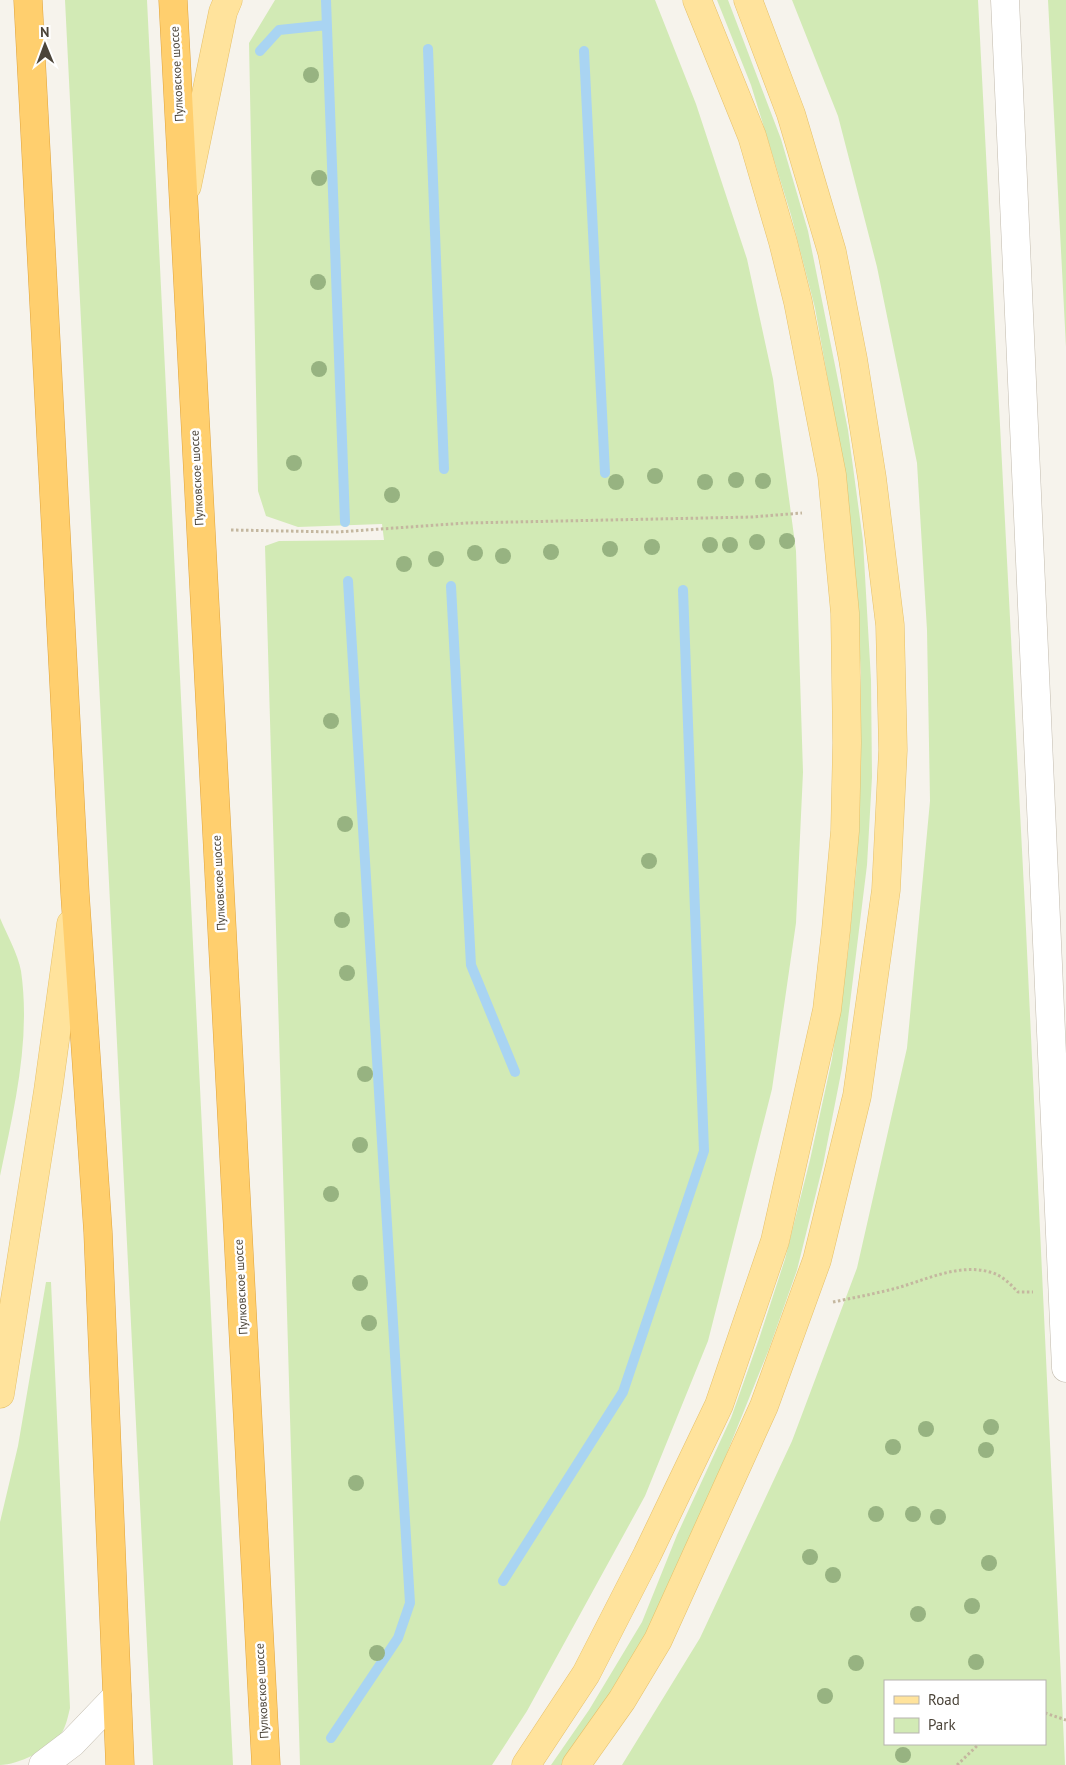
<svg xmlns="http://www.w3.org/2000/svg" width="1066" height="1765" font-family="'PT Sans',sans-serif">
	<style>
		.green { fill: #d2eab5; fill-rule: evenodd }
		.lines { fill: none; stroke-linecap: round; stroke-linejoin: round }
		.stream { stroke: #a9d4f2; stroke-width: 10 }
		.minor-casing { stroke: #c2bbae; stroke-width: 29 }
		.major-casing { stroke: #e6c16a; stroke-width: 29 }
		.highway-casing { stroke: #e0a43c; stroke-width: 29 }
		.path { stroke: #c4b79f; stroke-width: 3; stroke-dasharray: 2.5 2.5; stroke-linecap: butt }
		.minor { stroke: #fff; stroke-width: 28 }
		.major { stroke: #ffe39c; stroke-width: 28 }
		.highway { stroke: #ffcf6e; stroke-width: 28 }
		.tree { fill: #97b381 }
		.labels { text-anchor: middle; stroke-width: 5; stroke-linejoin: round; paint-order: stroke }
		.street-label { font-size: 12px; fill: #4b4439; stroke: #fff }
	</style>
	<rect width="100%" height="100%" fill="#f6f3ec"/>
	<!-- green -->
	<path class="green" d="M65,0h82l86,1765h-80z
		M275,0h380l41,104 51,155 26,120 23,172 7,221 -7,151 -24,166 -64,252 -63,155 -118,215 -35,54h-192l-35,-1219 14,-5 105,-1 -2,-16 -84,3 -32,-11 -8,-25 -9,-448z
		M717,0h11l53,139 27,92 40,199 15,111 8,139 1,97 -5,88 -25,203 -19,97 -26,105 -28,79 -55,136 -63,140 -52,90 -35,50h-13l38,-55 53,-88 35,-87 54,-117 28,-79 26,-80 25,-99 22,-101 16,-106 9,-91 4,-189 -9,-133 -15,-109 -22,-123 -24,-93 -40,-130z
		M792,0h186l47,908 40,857h-443l78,-127 92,-197 65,-173 50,-220 23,-247 -3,-171 -10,-167 -40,-196 -39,-151zM885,1681h160v63h-160z
		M1048,0h18v347z
		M0,918c7,17 18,36 21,53 10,69 -7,138 -21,205z
		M46,1282h5l19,426c-2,8 -4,19 -9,26 -11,15 -43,31 -61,31v-243l18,-76z"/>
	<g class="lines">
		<!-- stream -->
		<path class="stream" d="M326,0l19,522
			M428,49l16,420
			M260,51l19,-21 48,-5
			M584,51l21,422
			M451,586l20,379 44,107
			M503,1581l120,-189 81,-241 -21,-561
			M331,1738l67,-100 12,-35 -62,-1022"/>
		<defs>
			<path id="minor" d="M1005,0l61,1368
				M43,1765l29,-22 45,-47"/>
			<path id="major" d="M187,186l36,-174 5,-12
				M0,1394l48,-303 23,-167
				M526,1765l60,-91 61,-119 72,-150 56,-164 52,-231 9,-80 9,-99 2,-88 -2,-130 -13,-138 -34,-173 -15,-60 -31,-106 -55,-136
				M576,1765l46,-65 36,-60 106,-234 53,-146 40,-164 29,-206 7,-140 -3,-125 -18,-147 -19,-119 -21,-107 -41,-138 -43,-114"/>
			<path id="highway" d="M28,0l47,894 23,338 22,533
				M173,0l93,1765"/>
		</defs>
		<!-- minor casing -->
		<use href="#minor" class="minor-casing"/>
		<!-- major casing -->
		<use href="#major" class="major-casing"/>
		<!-- highway casing -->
		<use href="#highway" class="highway-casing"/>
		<!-- path -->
		<path class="path" d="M231,530l107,2 128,-9 286,-6 50,-4
			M833,1302c20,-4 40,-8 60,-13 31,-8 64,-26 97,-17 12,3 20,12 28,20h15
			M1045,1713l21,7
			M957,1765l22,-21"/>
		<!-- minor -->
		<use href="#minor" class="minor"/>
		<!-- major -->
		<use href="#major" class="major"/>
		<!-- highway -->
		<use href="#highway" class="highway"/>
	</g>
	<!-- trees -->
	<g class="tree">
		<circle cx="311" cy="75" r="8"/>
		<circle cx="319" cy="178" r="8"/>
		<circle cx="318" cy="282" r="8"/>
		<circle cx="319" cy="369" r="8"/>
		<circle cx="294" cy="463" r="8"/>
		<circle cx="655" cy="476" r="8"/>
		<circle cx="736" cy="480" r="8"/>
		<circle cx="763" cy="481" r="8"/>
		<circle cx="616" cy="482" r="8"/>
		<circle cx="705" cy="482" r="8"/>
		<circle cx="392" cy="495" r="8"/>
		<circle cx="787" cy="541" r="8"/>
		<circle cx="757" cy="542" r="8"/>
		<circle cx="710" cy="545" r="8"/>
		<circle cx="730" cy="545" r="8"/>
		<circle cx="652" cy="547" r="8"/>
		<circle cx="610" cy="549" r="8"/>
		<circle cx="551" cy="552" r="8"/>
		<circle cx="475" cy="553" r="8"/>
		<circle cx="503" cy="556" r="8"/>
		<circle cx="436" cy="559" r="8"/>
		<circle cx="404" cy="564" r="8"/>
		<circle cx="331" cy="721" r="8"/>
		<circle cx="345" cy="824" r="8"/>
		<circle cx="649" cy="861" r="8"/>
		<circle cx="342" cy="920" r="8"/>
		<circle cx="347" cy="973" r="8"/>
		<circle cx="365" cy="1074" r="8"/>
		<circle cx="360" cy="1145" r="8"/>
		<circle cx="331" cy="1194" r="8"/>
		<circle cx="360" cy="1283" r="8"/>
		<circle cx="369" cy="1323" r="8"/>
		<circle cx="991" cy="1427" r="8"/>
		<circle cx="926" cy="1429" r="8"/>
		<circle cx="893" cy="1447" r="8"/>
		<circle cx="986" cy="1450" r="8"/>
		<circle cx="356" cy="1483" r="8"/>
		<circle cx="876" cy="1514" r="8"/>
		<circle cx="913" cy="1514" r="8"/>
		<circle cx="938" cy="1517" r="8"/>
		<circle cx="810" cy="1557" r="8"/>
		<circle cx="989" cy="1563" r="8"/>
		<circle cx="833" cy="1575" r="8"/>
		<circle cx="972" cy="1606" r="8"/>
		<circle cx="918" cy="1614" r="8"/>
		<circle cx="377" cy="1653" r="8"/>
		<circle cx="976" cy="1662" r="8"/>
		<circle cx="856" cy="1663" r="8"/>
		<circle cx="825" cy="1696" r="8"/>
		<circle cx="903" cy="1755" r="8"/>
	</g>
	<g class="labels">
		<!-- street labels -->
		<g class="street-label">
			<text transform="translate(177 74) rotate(-93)" y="4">Пулковское шоссе</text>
			<text transform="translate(197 478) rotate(-93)" y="4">Пулковское шоссе</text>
			<text transform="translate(219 883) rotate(-93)" y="4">Пулковское шоссе</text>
			<text transform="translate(241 1287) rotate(-93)" y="4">Пулковское шоссе</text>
			<text transform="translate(262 1691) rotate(-93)" y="4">Пулковское шоссе</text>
		</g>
	</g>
	<!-- legend -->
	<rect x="884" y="1680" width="162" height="65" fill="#ffffff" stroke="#b7b4b0"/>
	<rect x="894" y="1696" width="25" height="8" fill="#ffe39c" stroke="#b7b4b0"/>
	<text x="928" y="1705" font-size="15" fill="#4b4439">Road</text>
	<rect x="894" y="1718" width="25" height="15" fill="#d2eab5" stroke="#b7b4b0"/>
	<text x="928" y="1730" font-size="15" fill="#4b4439">Park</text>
	<!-- north arrow -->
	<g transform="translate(45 45) rotate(359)" stroke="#ffffff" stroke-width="4" paint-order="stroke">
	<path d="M0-4L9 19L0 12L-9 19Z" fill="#4b4439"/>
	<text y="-8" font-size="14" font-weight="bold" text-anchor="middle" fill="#4b4439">N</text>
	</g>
</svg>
